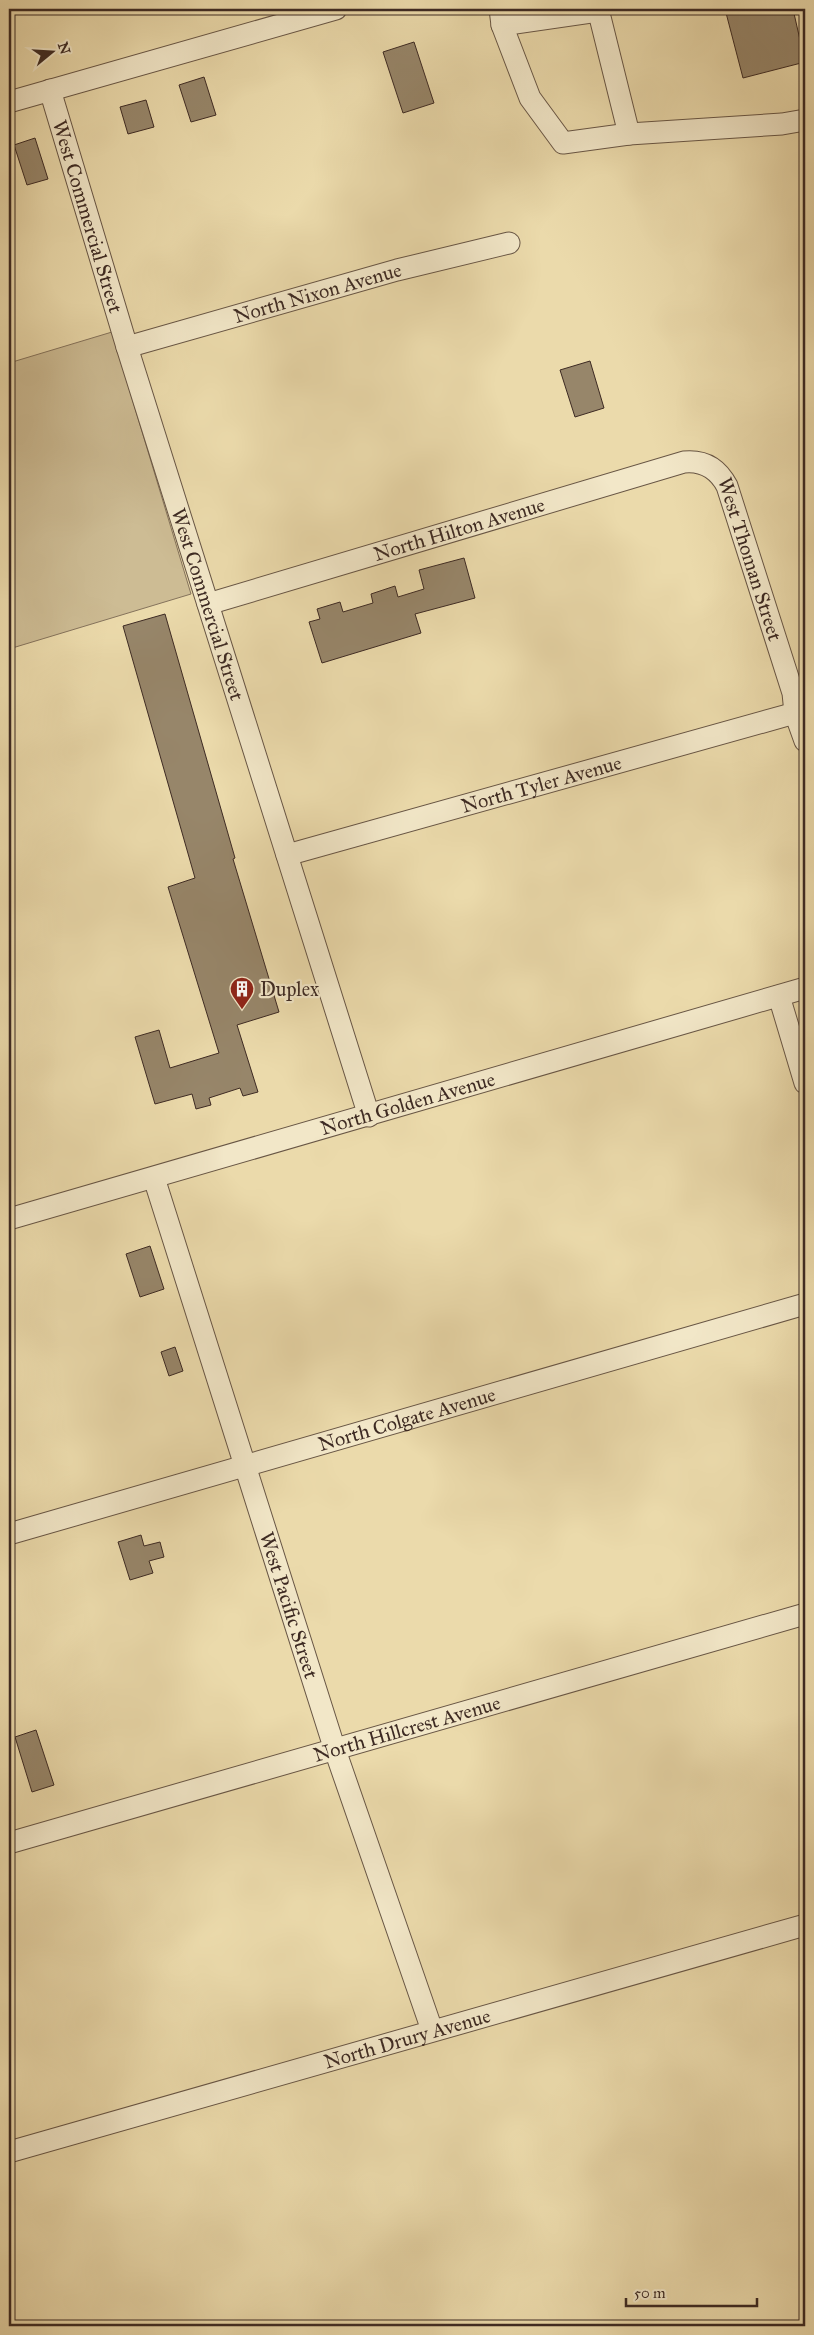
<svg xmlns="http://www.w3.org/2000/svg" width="814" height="2335" font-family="'IM FELL Great Primer',serif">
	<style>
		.green { fill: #cdbc94; stroke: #85735c }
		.building { fill: #97866a; stroke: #3d2a23 }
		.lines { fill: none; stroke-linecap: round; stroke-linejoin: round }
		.minor-casing { stroke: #685645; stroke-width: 23 }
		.minor { stroke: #f2e7c8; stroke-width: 21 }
		.labels { text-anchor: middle; stroke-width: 4.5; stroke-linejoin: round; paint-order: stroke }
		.street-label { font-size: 20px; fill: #3d2a23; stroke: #f2e7c8 }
		.poi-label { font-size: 20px; fill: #3d2a23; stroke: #f2e7c8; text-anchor: start }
	</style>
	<rect width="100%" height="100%" fill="#ebdaab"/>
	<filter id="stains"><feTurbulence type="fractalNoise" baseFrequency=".004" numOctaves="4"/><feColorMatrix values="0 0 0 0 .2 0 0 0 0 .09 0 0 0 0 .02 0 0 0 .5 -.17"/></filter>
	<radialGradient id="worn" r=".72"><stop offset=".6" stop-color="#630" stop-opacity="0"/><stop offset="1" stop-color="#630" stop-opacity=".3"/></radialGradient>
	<!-- green -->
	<path class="green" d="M112,332l79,262 -182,55v-286z"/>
	<!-- building -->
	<path class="building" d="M725,9h68l12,53 -62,16z
		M414,42l20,61 -31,10 -20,-61z
		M204,77l12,38 -25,7 -12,-37z
		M146,100l8,27 -26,7 -8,-27z
		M35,138l13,41 -21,6 -13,-40z
		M590,361l14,47 -29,9 -15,-47z
		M464,558l11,40 -60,16 6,19 -99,30 -13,-41 11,-3 -3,-10 23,-7 3,10 30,-9 -2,-9 24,-8 3,11 26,-8 -5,-19z
		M165,614l70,244 -2,1 46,153 -42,13 21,67 -15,4 -3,-8 -31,10 2,7 -15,4 -4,-15 -37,10 -20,-67 24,-7 11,38 49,-15 -51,-166 27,-9 -72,-252z
		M150,1246l14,43 -24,8 -14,-43z
		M175,1347l8,24 -14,5 -8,-24z
		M141,1535l3,11 16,-4 4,15 -15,4 4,12 -23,7 -12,-38z
		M36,1730l18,55 -22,7 -17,-55z"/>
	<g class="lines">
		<defs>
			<g id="minor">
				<path d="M500,9l2,16 28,73 33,45 66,-9 153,-10 23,-4"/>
				<path d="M598,9l31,125"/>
				<path d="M502,25l96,-14"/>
				<path id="s1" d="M50,90l77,257 242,769"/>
				<path d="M9,102l327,-93"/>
				<path id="s2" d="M127,347l270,-77 112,-27"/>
				<path id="s3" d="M208,604l476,-142c20,-2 34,7 43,24l66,207 2,20 10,28"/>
				<path id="s4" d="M287,855l508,-142"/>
				<path d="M779,996l26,87"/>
				<path id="s5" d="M154,1178l181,572 97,280"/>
				<path id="s6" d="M9,1219l796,-231"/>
				<path id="s7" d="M9,1534l796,-230"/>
				<path id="s8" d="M9,1843l796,-229"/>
				<path id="s9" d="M9,2152l796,-227"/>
			</g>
		</defs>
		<!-- minor casing -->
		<use href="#minor" class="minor-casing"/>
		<!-- minor -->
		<use href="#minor" class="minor"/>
	</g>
	<!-- icons -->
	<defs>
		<symbol id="building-pin" viewBox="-11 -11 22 30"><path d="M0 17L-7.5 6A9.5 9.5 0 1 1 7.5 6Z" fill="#8f2418" stroke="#f2e7c8"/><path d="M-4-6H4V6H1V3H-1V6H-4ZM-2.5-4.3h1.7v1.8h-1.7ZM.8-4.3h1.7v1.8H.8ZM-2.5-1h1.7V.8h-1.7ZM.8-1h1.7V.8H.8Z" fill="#fff"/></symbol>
	</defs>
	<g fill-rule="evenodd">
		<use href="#building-pin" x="228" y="975" width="28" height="38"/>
	</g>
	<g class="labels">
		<!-- street labels -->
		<g class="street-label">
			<text dy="7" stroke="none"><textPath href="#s1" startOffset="132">West Commercial Street</textPath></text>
			<text dy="7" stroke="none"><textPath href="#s2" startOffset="198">North Nixon Avenue</textPath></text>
			<text dy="7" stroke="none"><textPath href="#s3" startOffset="262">North Hilton Avenue</textPath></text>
			<text dy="7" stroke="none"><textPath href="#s3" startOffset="626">West Thoman Street</textPath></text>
			<text dy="7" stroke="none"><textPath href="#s1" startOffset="538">West Commercial Street</textPath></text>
			<text dy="7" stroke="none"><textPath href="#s4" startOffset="264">North Tyler Avenue</textPath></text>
			<text dy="7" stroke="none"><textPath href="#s6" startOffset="415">North Golden Avenue</textPath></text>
			<text dy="7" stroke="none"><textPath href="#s7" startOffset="414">North Colgate Avenue</textPath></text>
			<text dy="7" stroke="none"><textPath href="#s5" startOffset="448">West Pacific Street</textPath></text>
			<text dy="7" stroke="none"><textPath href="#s8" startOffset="414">North Hillcrest Avenue</textPath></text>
			<text dy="7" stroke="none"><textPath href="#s9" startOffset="414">North Drury Avenue</textPath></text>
		</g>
		<!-- poi labels -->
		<g class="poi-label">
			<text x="260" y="996">Duplex</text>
		</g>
	</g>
	<!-- margin -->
	<rect width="814" height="2335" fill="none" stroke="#ebdaab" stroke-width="30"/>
	<rect x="10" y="10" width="794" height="2315" fill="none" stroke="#3d2a23" stroke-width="2.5"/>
	<rect x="15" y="15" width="784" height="2305" fill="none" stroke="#3d2a23"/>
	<!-- north arrow -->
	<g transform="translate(52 52) rotate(72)" stroke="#f2e7c8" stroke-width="4" paint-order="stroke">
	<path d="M0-4L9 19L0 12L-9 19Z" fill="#3d2a23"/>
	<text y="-8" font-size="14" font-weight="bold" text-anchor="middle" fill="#3d2a23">N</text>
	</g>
	<!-- scale -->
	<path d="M626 2298v8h131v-8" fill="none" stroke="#3d2a23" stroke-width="2.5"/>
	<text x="634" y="2298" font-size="15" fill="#3d2a23" stroke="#f2e7c8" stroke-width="4" paint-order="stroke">50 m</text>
	<rect width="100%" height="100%" filter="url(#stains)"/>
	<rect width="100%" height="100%" fill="url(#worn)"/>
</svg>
